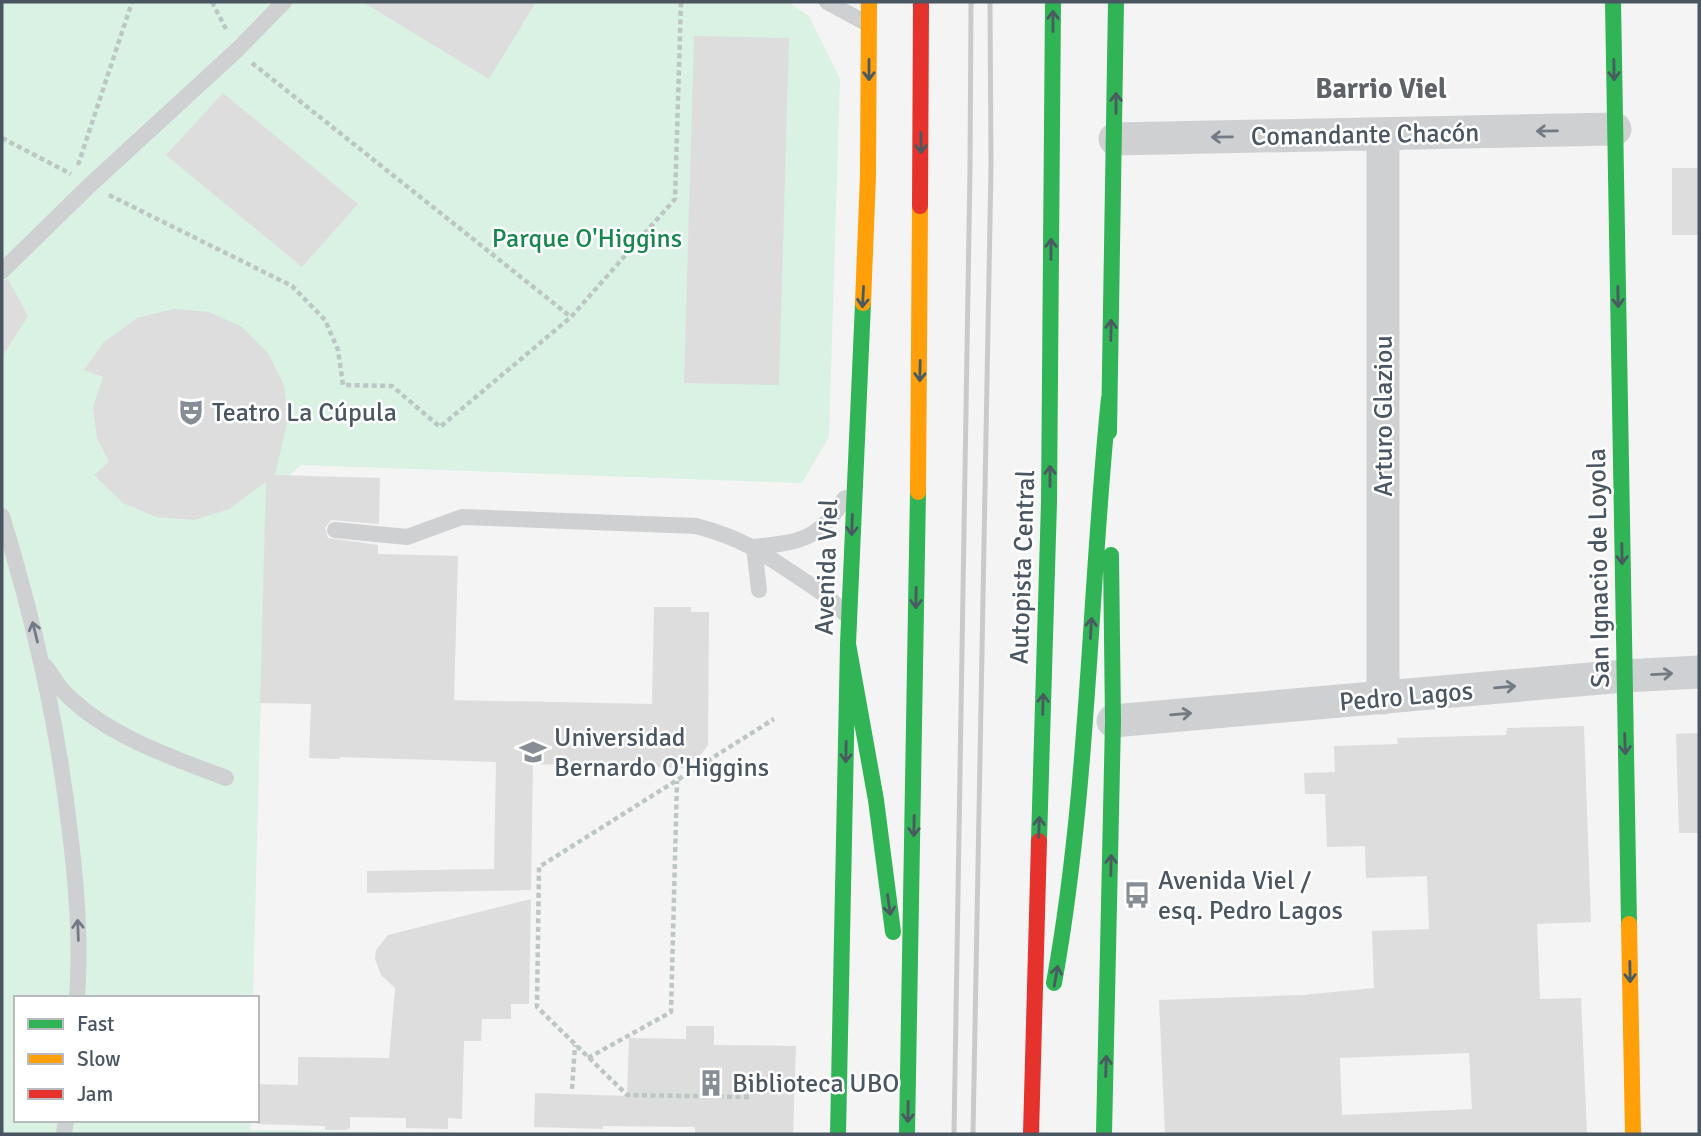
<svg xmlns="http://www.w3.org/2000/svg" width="1701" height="1136" font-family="Signika,sans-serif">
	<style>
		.green { fill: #d9f2e3 }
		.building { fill: #ddddde; fill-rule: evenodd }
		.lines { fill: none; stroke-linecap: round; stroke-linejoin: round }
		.path { stroke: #bcc7c4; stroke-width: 4.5; stroke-dasharray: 5 3.5; stroke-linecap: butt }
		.lane { stroke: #ced0d2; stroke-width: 16 }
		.street { stroke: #ced0d2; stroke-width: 33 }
		.fast { stroke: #30b455; stroke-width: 16 }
		.slow { stroke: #ff9f0a; stroke-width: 16 }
		.jam { stroke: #e5322d; stroke-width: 16 }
		.rail { stroke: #c9cacc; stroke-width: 5 }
		.oneway { stroke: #495b60 }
		.oneway2 { stroke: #727b83 }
		.labels { text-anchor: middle; stroke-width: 5; stroke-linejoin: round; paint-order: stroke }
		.street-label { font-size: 26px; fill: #4a5661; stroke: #fff }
		.park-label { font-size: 26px; fill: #17864f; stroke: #fff }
		.poi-label { font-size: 26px; fill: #4a5661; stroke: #fff; text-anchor: start }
		.neighbourhood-label { font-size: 28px; font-weight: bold; fill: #5f6368; stroke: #fff }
	</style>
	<rect width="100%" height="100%" fill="#f4f4f4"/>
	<!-- green -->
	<path class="green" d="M2,2h786l21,14 31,63 -11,358 -27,46 -501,-18 -35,31 -13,502h-237v122h234l1,10 314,4h-563z"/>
	<!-- building -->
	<path class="building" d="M363,2h173l-47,77z
		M694,36l95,2 -10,347 -95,-2z
		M223,93l135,111 -56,63 -136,-112z
		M1672,168h27v67h-27z
		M8,279l20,37 -26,41v-76z
		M173,309l36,3 33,15 26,26 16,32 4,33 -13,57 105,3 -1,46 -48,-4 -6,8 3,10 50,7v9l80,2 -4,144 198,4 2,-97h37v5h18l-1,133 -8,11 -11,5v7l-156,-4 -2,126 -164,3v-22l127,-2 2,-107 -156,-5v2l-31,-1 2,-54 -51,-1 6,-221 -37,27 -35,11 -38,-3 -33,-14 -29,-28 15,-13 -12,-24 -4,-31 10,-30 -19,-7 20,-28 33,-24z
		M1584,726l7,196 -54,2 3,75 41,-1 6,135 -422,1 -6,-134 143,-5 72,-7 -2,-57 57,-2 -2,-53 -61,2 -1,-32 -38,1 -2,-53h-20l-1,-21 31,-1 -1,-26 64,-2 -1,-6 109,-3 1,-7zM1469,1053l3,56 -130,6 -2,-57z
		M1699,733v100h-20l-3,-99z
		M531,899l-2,105h-18v15h-29l-1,22h-17l-2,78 -14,-1v11l-42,-1v-10l-56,-1v11l-4,2h-21v-4l-68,-2v-40l41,1v-28l91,1 6,-70 -14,-13 -6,-16 1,-9 12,-15z
		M686,1026h28v19l82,1 -3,88 -98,-1v-6l-92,-1v3l-69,-2 1,-34 92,3 2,-58 57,1z"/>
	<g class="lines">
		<!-- path -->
		<path class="path" d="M212,2l14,27
			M252,63l319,254
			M2,138l69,36
			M78,165l54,-163
			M109,195l183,91 33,34 13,30 5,35 49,1 48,41 131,-110 104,-118 6,-197
			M588,1058l83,-46 6,-231
			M572,1089l3,-44
			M749,1097l-122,-2 -90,-88 2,-140 235,-148"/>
		<!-- lane -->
		<path class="lane" d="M827,2l41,22
			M2,271l88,-86 147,-135 47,-48
			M2,516c32,104 56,209 68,317 7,55 11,110 7,165
			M335,530l72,7 55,-20 234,9c45,12 64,25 101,50 18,12 33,21 47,37
			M754,547c47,-5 65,-7 91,-49
			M754,547l5,43
			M46,667c7,9 12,19 20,27 42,42 105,63 160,84
			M64,1134l2,-14"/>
		<!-- street -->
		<path class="street" d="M1383,134v564
			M1115,139l500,-10
			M1113,721l511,-45 75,-4"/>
		<!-- fast -->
		<path class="fast" d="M1613,2l16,922
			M1109,432l7,-430
			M848,644l28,156 17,132
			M1039,841l10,-339 4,-500
			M1054,983c35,-193 35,-390 55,-585
			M838,1134l10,-490 15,-341
			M907,1134l11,-642
			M1104,1134l9,-413 -2,-166"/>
		<!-- slow -->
		<path class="slow" d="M863,303l5,-127 1,-174
			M918,492l2,-286
			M1629,924l4,210"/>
		<!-- jam -->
		<path class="jam" d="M920,206l1,-204
			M1031,1134l8,-293"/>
		<!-- rail -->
		<path class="rail" d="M954,1134l16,-965 1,-167
			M973,1134l18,-967 -1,-165"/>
	</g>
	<!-- one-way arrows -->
	<defs><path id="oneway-shaft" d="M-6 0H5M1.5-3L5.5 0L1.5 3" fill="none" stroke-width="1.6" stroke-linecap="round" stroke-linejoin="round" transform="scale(1.75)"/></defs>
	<g class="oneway">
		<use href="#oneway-shaft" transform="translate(1053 21) rotate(-90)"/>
		<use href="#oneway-shaft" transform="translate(869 70) rotate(90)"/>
		<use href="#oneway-shaft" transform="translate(1614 70) rotate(89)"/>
		<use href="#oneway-shaft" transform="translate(1116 103) rotate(-90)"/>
		<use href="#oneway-shaft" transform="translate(921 143) rotate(90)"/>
		<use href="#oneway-shaft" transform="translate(1051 249) rotate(-90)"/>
		<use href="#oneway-shaft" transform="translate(863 297) rotate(93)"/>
		<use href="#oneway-shaft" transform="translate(1618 297) rotate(89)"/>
		<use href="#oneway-shaft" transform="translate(1111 330) rotate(-89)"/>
		<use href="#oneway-shaft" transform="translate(920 371) rotate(91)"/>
		<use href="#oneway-shaft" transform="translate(1050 476) rotate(-90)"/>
		<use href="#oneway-shaft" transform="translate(852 525) rotate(92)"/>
		<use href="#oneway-shaft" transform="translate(1622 554) rotate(89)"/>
		<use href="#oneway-shaft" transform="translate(916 598) rotate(91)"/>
		<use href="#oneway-shaft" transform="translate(1091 628) rotate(-87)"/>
		<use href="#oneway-shaft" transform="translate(1043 704) rotate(-88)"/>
		<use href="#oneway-shaft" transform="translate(1625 744) rotate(88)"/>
		<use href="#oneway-shaft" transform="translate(846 752) rotate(91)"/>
		<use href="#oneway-shaft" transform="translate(914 826) rotate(91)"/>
		<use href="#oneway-shaft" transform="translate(1039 827) rotate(-88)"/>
		<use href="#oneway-shaft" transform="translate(1111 865) rotate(-89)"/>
		<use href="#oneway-shaft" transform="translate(889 905) rotate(82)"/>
		<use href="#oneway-shaft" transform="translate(1630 972) rotate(89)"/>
		<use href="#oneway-shaft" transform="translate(1056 976) rotate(-80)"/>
		<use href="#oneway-shaft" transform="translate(1106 1066) rotate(-88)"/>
		<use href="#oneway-shaft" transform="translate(908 1112) rotate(91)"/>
	</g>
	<g class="oneway2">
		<use href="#oneway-shaft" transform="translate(1547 131) rotate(179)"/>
		<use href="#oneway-shaft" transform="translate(1222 137) rotate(179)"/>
		<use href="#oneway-shaft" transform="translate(35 632) rotate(-104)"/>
		<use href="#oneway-shaft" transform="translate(1662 674) rotate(-3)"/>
		<use href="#oneway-shaft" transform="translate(1505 687) rotate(-5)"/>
		<use href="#oneway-shaft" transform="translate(1181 714) rotate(-5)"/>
		<use href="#oneway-shaft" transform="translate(78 930) rotate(-92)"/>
	</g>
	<!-- icons -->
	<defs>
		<symbol id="theatre-bare" viewBox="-9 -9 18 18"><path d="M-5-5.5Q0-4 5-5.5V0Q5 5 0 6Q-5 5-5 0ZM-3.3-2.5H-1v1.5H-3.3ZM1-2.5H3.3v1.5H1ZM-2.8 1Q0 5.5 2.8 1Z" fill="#868d94" stroke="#fff" stroke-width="2.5" paint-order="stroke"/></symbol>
		<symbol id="university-bare" viewBox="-9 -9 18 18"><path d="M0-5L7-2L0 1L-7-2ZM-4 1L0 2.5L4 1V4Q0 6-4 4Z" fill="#868d94" stroke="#fff" stroke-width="2.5" paint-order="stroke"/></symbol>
		<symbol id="bus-bare" viewBox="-9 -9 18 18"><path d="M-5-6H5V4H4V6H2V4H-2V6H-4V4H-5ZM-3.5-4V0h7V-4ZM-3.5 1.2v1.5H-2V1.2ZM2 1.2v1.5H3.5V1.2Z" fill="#868d94" stroke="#fff" stroke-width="2.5" paint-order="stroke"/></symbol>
		<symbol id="building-bare" viewBox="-9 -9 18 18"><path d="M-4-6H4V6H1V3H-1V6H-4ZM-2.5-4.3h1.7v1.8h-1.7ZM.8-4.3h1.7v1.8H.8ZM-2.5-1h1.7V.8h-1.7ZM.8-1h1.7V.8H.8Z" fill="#868d94" stroke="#fff" stroke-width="2.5" paint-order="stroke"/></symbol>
	</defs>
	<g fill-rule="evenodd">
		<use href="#theatre-bare" x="172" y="393" width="38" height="38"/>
		<use href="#university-bare" x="514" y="733" width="38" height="38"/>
		<use href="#bus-bare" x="1118" y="876" width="38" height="38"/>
		<use href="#building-bare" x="692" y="1064" width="38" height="38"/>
	</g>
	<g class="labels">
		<!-- street labels -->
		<g class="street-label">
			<text transform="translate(1365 134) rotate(-1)" y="9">Comandante Chacón</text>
			<text transform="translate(1383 416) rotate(-90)" y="9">Arturo Glaziou</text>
			<text transform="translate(826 567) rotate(-88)" y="9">Avenida Viel</text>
			<text transform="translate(1022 567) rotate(-88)" y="9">Autopista Central</text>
			<text transform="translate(1598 568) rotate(-91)" y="9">San Ignacio de Loyola</text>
			<text transform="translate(1406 696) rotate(-5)" y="9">Pedro Lagos</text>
		</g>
		<!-- park labels -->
		<g class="park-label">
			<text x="587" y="247">Parque O'Higgins</text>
		</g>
		<!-- poi labels -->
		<g class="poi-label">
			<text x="212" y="421">Teatro La Cúpula</text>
			<text x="554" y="746">Universidad<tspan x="554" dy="30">Bernardo O'Higgins</tspan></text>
			<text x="1158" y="889">Avenida Viel /<tspan x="1158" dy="30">esq. Pedro Lagos</tspan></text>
			<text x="732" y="1092">Biblioteca UBO</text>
		</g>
		<!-- neighbourhood labels -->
		<g class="neighbourhood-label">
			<text x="1381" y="98">Barrio Viel</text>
		</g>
	</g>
	<!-- border -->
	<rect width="1701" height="1136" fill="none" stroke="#4a5661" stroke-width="7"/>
	<!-- legend -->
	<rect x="14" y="996" width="245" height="126" fill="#ffffff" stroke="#b7bbc0" stroke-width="2"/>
	<rect x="28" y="1019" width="35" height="10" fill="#30b455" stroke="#b7bbc0" stroke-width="2"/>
	<text x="77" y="1031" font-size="21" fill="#4a5661">Fast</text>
	<rect x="28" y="1054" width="35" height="10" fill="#ff9f0a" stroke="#b7bbc0" stroke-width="2"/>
	<text x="77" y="1066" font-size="21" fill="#4a5661">Slow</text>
	<rect x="28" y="1089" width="35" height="10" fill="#e5322d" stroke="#b7bbc0" stroke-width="2"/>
	<text x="77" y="1101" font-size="21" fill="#4a5661">Jam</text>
</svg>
